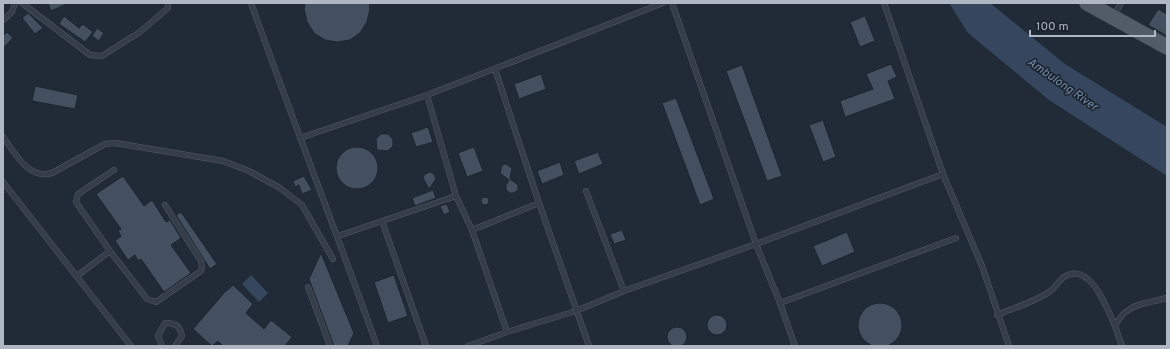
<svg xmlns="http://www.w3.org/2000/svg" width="1170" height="349" font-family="Overpass,sans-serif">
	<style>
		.water { fill: #35465e }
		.building { fill: #44505f; stroke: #1c242f }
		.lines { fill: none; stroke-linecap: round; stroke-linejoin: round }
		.service-casing { stroke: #525a66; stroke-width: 6 }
		.primary-casing { stroke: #3e4651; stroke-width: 16 }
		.service { stroke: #343d48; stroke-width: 5 }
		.primary { stroke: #525c68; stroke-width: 15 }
		.labels { text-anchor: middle; stroke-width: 3; stroke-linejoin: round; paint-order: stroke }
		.water-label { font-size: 12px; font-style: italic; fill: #778eac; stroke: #1a222c }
	</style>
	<rect width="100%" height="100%" fill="#212b37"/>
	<!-- water -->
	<path class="water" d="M949,3h41l75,61 102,63v49l-118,-76 -81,-67z
		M251,275l17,18 -9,9 -17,-18z"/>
	<!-- building -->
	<path class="building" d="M48,3h21l-18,8z
		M305,3h64l1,6 -3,13 -7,11 -10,7 -13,2 -12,-2 -11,-7 -7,-11 -3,-13z
		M1158,9l9,5v22l-19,-11z
		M28,13l15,15 -8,6 -13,-16z
		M64,16l15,12 4,-4 10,8 -8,10 -26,-18z
		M865,16l10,25 -15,6 -10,-25z
		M97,28l7,5 -5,8 -7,-5z
		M7,32l6,6 -10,10v-12z
		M891,64l6,13 -9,4 7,18 -50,18 -5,-16 33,-12 -7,-15z
		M742,65l40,111 -15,5 -41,-110z
		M541,74l5,15 -27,10 -5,-15z
		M35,86l43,9 -3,14 -43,-8z
		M676,98l38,101 -14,6 -38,-102z
		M823,120l13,37 -13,5 -14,-37z
		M428,127l5,15 -17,5 -5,-14z
		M381,134h7l5,5v7l-5,5 -11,-1 -1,-11z
		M336 168a21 21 0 1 1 42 0a21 21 0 1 1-42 0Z
		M474,147l9,24 -16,6 -9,-24z
		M598,152l5,12 -24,10 -5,-13z
		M560,162l4,13 -22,9 -5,-13z
		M506,164l6,4 -2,11 8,6v5l-4,3h-4l-4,-3v-5l3,-5 -9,-7 2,-8z
		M430,172l4,2 2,5 -7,10 -6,-11 2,-4z
		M123,176l21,30 8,-6 14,22 4,-2 11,18 -10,7 20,28 -27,19 -23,-33 -3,2 -3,-6 -7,5 -13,-19 6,-5 -3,-5 3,-2 -25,-35z
		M304,176l8,14 -10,4 -3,-9 -4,2 -2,-6z
		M433,190l3,8 -21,8 -3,-8z
		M481 201a4 4 0 1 1 8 0a4 4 0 1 1-8 0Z
		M447,204l3,8 -6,3 -4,-9z
		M181,212l36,52 -7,5 -34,-54z
		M622,230l4,10 -12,4 -4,-10z
		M847,232l8,20 -33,14 -9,-20z
		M321,253l33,80 -6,13h-14l-25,-67z
		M394,275l14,41 -20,7 -14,-41z
		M233,285l20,19 -7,9 18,16 7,-9 21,17 -7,9h-62l-5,-5 -6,5 -19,-17 31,-36z
		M858 325a22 22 0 1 1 44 0a22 22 0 1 1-44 0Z
		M707 325a10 10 0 1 1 20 0a10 10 0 1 1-20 0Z
		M667 337a10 10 0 1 1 20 0a10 10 0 1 1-20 0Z"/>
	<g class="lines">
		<defs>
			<path id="service" d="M22,3l68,52 12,1 38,-24 28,-24v-5
				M251,3c41,115 85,228 126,343
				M672,3l84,241 24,59 15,43
				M884,3l59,171 39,92 27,80
				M1114,16l7,-13
				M3,20l9,-8 3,-9
				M495,69l44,134 50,143
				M427,95l29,101 16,34 35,102
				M3,137c13,17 25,43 49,36l53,-29 10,-1 108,18 26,10 31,17 22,17 31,54
				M300,138l127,-43 236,-92
				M114,170l-36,24 -2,8 34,49 37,48 9,3 45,-31 1,-4 -1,-6 -36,-56
				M3,182l128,164
				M586,191l38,100
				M382,221l44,125
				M472,230l67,-27
				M338,236l118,-40
				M77,276l33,-25
				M308,287l22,59
				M780,303l176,-65
				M997,315c16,-7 38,-13 52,-23 6,-3 9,-11 15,-15 26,-17 44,33 51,49
				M162,346l-4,-10 7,-13c11,0 15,3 17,13l-7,10
				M468,346l39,-14 69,-21 48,-20 132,-47 187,-70
				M1122,346l-7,-20c11,-23 30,-22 52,-28"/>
			<path id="primary" d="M1087,3l80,44"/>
		</defs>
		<!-- service casing -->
		<use href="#service" class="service-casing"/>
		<!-- primary casing -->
		<use href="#primary" class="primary-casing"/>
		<!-- service -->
		<use href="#service" class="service"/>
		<!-- primary -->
		<use href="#primary" class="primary"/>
	</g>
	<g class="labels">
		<!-- water labels -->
		<g class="water-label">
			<text transform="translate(1063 84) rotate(35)" y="4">Ambulong River</text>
		</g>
	</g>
	<!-- border -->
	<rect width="1170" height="349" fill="none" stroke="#afb7c4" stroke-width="8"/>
	<!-- scale -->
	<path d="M1030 30v6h125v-6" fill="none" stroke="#afb7c4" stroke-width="2"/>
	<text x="1036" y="30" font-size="12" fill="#afb7c4" stroke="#1a222c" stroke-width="3" paint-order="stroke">100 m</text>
</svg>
